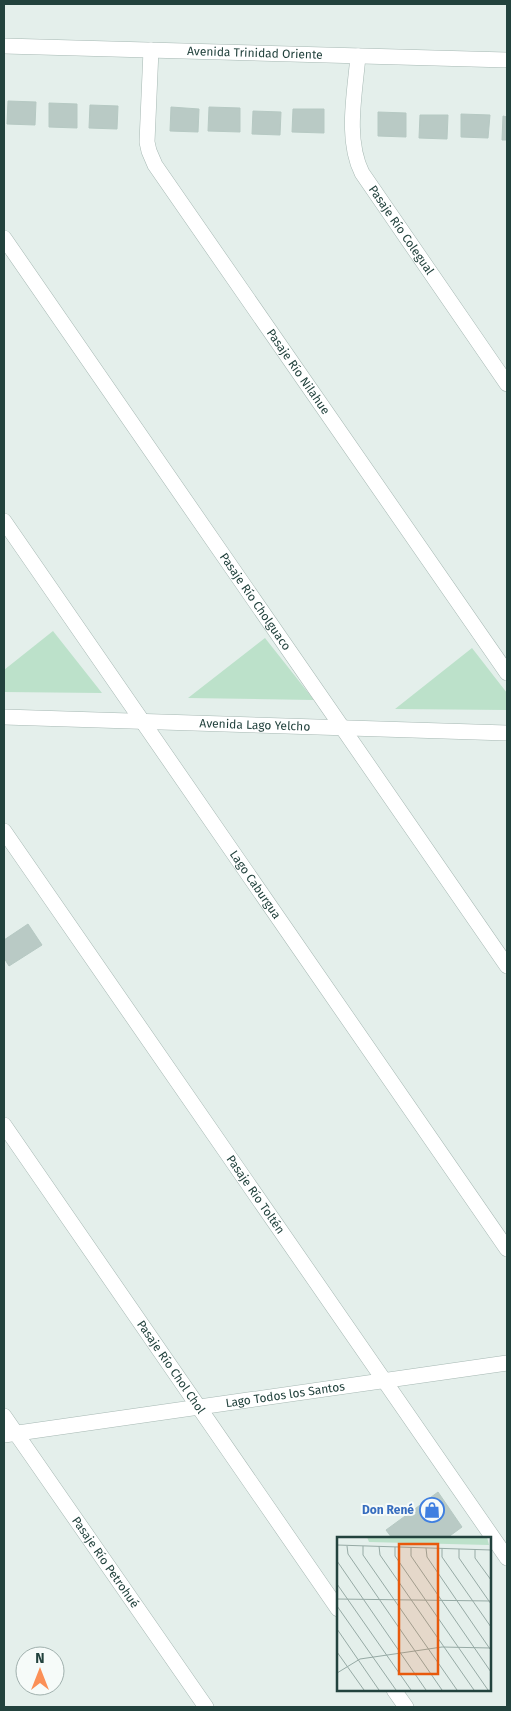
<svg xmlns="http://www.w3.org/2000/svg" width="511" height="1711" font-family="'Fira Sans',sans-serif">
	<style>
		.green { fill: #bce1ca }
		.building { fill: #b9cac5; stroke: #b6c9c3 }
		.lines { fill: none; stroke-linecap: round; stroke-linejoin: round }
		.minor-casing { stroke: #a6b8b3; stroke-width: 16 }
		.minor { stroke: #fff; stroke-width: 15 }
		.labels { text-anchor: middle; stroke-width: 4; stroke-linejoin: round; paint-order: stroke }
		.street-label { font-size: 12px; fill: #22423d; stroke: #f6fbf9 }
		.shop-label { font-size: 12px; font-weight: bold; fill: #366cbe; stroke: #f6fbf9; text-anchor: end }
		.inset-road { fill: none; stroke: #96aaa5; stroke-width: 1 }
		.view { fill: #e8590c; fill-opacity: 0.15; stroke: #e8590c; stroke-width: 2.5 }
		.inset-edge { fill: none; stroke: #22423d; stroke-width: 2.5 }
	</style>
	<rect width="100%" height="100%" fill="#e4efeb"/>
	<!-- green -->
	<path class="green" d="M53,631l49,62 -98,-1v-22z
		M265,638l49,62 -126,-2z
		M472,648l35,45v17l-112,-1z"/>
	<!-- building -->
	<path class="building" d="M8,101l28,1 -1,23 -28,-1z
		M49,103l28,1v24l-28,-1z
		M90,105l28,1 -1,23 -28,-1z
		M171,107l28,2 -1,23 -28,-1z
		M209,107l31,1v24l-32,-1z
		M293,109h31v24l-32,-1z
		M253,111l28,1 -1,23 -28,-1z
		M378,112l28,1v24l-28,-1z
		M461,114l29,1 -2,23 -27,-1z
		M420,115h28l-1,24 -28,-1z
		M503,116l4,1v23h-5z
		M28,924l14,21 -33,21 -5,-8v-18z
		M438,1492l24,35 -15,11h-55l-6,-8z"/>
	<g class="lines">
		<defs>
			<g id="minor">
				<path id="s1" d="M4,46l503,14"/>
				<path id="s2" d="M151,50l-4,92 2,9 6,14 352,508"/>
				<path id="s3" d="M358,56c-3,37 -13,83 4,117l145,211"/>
				<path id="s4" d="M4,238l503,728"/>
				<path id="s5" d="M4,521l503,728"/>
				<path id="s6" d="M4,717l503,16"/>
				<path id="s7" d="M4,831l503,727"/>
				<path id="s8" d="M4,1125l334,484"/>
				<path id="s9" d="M4,1416l202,291"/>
				<path id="s10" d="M4,1435l503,-72"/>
				<path d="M394,1690l12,17"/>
			</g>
		</defs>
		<!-- minor casing -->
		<use href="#minor" class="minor-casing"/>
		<!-- minor -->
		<use href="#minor" class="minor"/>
	</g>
	<!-- icons -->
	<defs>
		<symbol id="shop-ring" viewBox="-11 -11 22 22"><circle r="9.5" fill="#f6fbf9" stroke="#3f7fe0" stroke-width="1.5"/><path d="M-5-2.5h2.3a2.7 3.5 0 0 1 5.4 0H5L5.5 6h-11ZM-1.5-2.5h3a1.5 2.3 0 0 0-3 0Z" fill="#3f7fe0"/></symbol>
	</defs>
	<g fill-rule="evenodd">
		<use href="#shop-ring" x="418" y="1496" width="28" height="28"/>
	</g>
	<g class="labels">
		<!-- street labels -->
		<g class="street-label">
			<text dy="4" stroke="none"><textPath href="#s1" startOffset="251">Avenida Trinidad Oriente</textPath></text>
			<text dy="4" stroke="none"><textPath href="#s3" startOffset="188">Pasaje Río Colegual</textPath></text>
			<text dy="4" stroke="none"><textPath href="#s2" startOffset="368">Pasaje Río Nilahue</textPath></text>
			<text dy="4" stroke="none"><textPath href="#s4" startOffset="442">Pasaje Río Cholguaco</textPath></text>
			<text dy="4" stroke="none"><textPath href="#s6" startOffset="251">Avenida Lago Yelcho</textPath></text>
			<text dy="4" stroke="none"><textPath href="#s5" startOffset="442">Lago Caburgua</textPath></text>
			<text dy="4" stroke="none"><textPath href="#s7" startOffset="442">Pasaje Río Toltén</textPath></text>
			<text dy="4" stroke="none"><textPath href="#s8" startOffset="294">Pasaje Río Chol Chol</textPath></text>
			<text dy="4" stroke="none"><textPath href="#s10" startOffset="284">Lago Todos los Santos</textPath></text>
			<text dy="4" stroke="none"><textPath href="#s9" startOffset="178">Pasaje Río Petrohué</textPath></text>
		</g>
		<!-- shop labels -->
		<g class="shop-label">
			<text x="414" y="1514">Don René</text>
		</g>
	</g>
	<!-- overview -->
	<g transform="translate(337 1537)">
		<rect width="154" height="154" fill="#e4efeb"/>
		<path d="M30,0h120l2,8 -120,-3z" fill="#bce1ca"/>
		<path class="inset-road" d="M0,8l154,5M10,9l1,8 94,136M26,9v9l94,135M42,9l1,9 94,135M58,10v9l93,134M74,10v9l80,116M89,11l1,9 63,92M105,11v9l49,70M122,12v9l32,46M138,12v9l16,22M0,24l89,129M0,47l74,106M0,62l154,2M0,69l59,84M0,92l42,61M0,115l27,38M0,136l23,-14 82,-12 49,1"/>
		<path class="view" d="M62,7h39v130h-39z"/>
		<rect width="154" height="154" class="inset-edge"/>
	</g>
	<!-- border -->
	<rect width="511" height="1711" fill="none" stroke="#22423d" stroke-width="10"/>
	<!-- north arrow -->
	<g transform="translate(40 1671)"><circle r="24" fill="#f6fbf9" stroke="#a1b1ae"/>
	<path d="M0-4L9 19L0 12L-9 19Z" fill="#fb9057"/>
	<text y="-8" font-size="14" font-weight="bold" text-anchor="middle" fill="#22423d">N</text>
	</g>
</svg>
